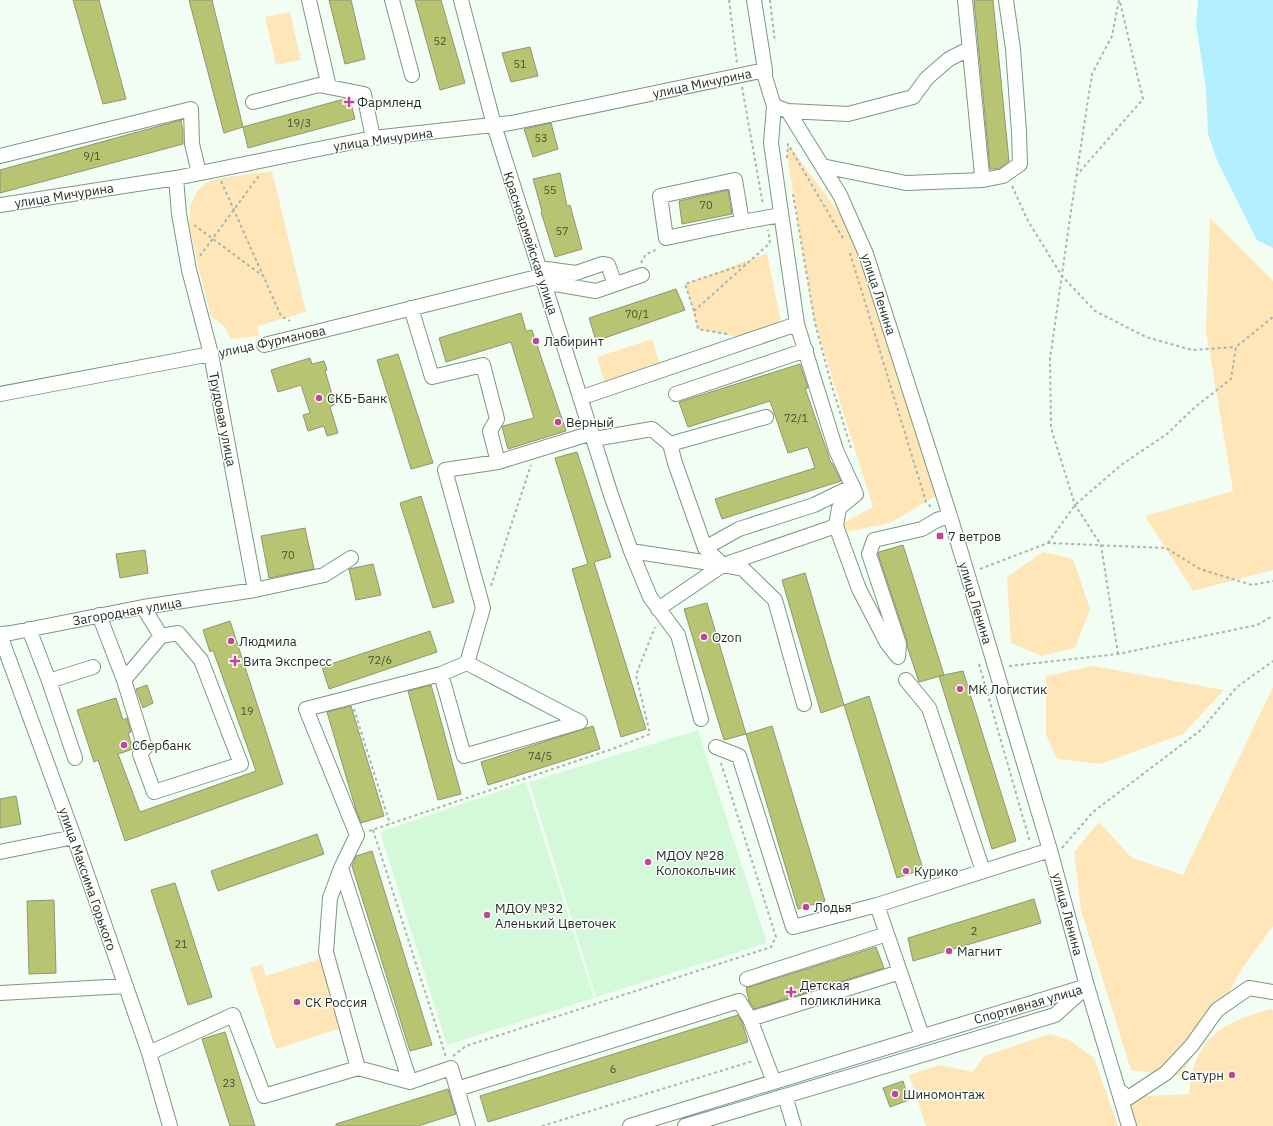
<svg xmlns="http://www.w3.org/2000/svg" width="1273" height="1126" font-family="'IBM Plex Sans',sans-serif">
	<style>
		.built { fill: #d3f9d9 }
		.green { fill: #fee6b9 }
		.water { fill: #b1eefe }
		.building { fill: #b7c572; stroke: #8f9574 }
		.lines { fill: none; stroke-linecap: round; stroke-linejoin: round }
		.minor-casing { stroke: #7b9880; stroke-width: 16 }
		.path { stroke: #a9b5ab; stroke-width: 2; stroke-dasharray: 3 3; stroke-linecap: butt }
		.minor { stroke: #fff; stroke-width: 14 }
		.poi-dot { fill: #c24697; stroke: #fff; stroke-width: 1.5 }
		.labels { text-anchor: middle; stroke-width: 3; stroke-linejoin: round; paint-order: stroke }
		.number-label { font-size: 11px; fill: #455235 }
		.street-label { font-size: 13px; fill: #1f2b21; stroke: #fff }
		.poi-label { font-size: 13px; fill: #1f2b21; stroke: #fff; text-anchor: start }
	</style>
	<rect width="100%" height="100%" fill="#f2fef4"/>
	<!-- built -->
	<path class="built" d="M698,730l69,213 -171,54 -67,-215z
		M526,782l68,216 -147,47 -67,-213z"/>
	<!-- green -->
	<path class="green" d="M290,12l11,48 -25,5 -11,-48z
		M788,144l55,74 14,29 79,249 -46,27 -44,9 -3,-9 30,-16 -59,-187 -27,-165z
		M272,171l34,141 -49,14 2,10 -28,3 -7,-13 -13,-10 -14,-54 -8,-39 1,-18 7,-14 9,-8 15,-5z
		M1210,218l63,63v289l-80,21 -48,-75 88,-25 -27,-160z
		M767,253l14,69 -38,16 -45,-9 -13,-45z
		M652,339l8,26 -55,19 -8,-27z
		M1043,552l30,7 17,50 -15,39 -34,8 -30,-13 -4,-66z
		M1093,666l131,24 -41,44 -83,30 -43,-5 -11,-24v-59z
		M1273,687v239l-30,41 -62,109 -50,-6 -50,-160 -7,-58 25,-30 33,36 51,17z
		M320,959l22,69 -66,21 -26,-81 12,-4 4,12z
		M1270,1009l3,1v116h-141l-7,-29 65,-3c-1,-13 2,-24 7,-36 16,-32 41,-39 73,-49z
		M1050,1034l19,6 25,18 24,68h-192l-17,-51 30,-10 34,7 11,-16z"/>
	<!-- water -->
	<path class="water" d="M1198,0h75v248l-16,-8 -40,-80 -9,-26 -2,-46 -10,-64z"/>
	<!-- building -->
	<path class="building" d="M73,0h26l27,99 -23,5z
		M189,0h23l31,127 -19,6z
		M329,0h22l14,59 -20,5z
		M415,0h26l24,83 -25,7z
		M974,0h19l16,161 -9,7 -4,1h-6z
		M530,47l8,29 -27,6 -9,-29z
		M344,99l6,1 5,19 -107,29 -5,-21z
		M181,120l2,11v13l-183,49v-23z
		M551,123l7,26 -25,8 -9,-28z
		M560,173l7,33 3,-1 12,44 -27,8 -14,-45 1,-1 -9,-32z
		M728,190l4,24 -50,10 -3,-23z
		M676,289l9,21 -89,31 -7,-23z
		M521,313l5,18 6,-1 34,101 -58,18 -6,-22 1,-1 31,-8 -23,-76 -65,20 -7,-24z
		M398,354l35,109 -22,6 -34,-109z
		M310,358l2,6 12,-3 3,9 -2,1 10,33 -5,3 8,26 -11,3 -3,-10 -16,5 -5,-16 7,-2 -9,-28 -23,7 -7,-22z
		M800,364l8,24h-3l26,75h1l9,18 -119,38 -7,-20 100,-31 -7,-21 -20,6 -18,-52 -82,26 -9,-25z
		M577,452l34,105 -17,5 52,167 -25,8 -49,-168 16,-5 -33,-106z
		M421,496l33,106 -21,6 -33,-105z
		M305,528l9,41 -45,9 -8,-42z
		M903,545l41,130 -25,7 -12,-36v-5l-29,-87 1,-2z
		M145,550l3,23 -28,5 -4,-24z
		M373,564l8,31 -25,5 -7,-31z
		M805,573l39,132 -23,8 -39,-133z
		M707,603l39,131 -22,6 -40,-131z
		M230,621l53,163 -158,57 -27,-81 -4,2 -17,-52 39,-12 7,22 4,-2 4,14 -3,1 5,16 -15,5 22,58 116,-41 -43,-121 -3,2 -7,-22z
		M430,631l7,21 -108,37 -7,-22z
		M963,671l53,170 -24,8 -53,-173z
		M147,685l6,18 -10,5 -7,-19z
		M431,685l30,109 -23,6 -30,-109z
		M869,696l54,173 -26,9 -53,-173z
		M351,706l33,110 -23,7 -5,-13 -29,-98z
		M593,726l7,23 -112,36 -7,-23z
		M772,726l53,175 -27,8 -52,-175z
		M16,796l5,28 -21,4v-29z
		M317,834l7,20 -106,37 -7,-20z
		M372,851l60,194 -22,6 -58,-185 4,-10z
		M175,883l37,114 -24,8 -37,-115z
		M1034,899l7,24 -128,38 -5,-23z
		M54,900l2,73 -27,1 -2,-73z
		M876,947l8,21 -130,41 -5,-8 -3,-13z
		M738,1015l4,7 6,20 -260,80 -8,-26z
		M225,1032l30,94h-25l-28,-87z
		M903,1081l6,19 -19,7 -7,-19z
		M448,1089l8,25 -38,12h-82v-2z"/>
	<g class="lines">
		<defs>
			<path id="minor" d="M309,0l20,87
				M392,0l20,75
				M461,0l33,125 117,370 20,56 19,46 28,38 23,84
				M754,0l11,70v7l9,29 14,5 52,84 26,59 84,262 100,334 37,136 42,140
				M965,0l17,175 -5,5
				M253,102l66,-17 45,9 9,44
				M774,106l-3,37 26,181 39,126 20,44 -17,14 -3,18 23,63 28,54 11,14 1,-13 -30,-90 5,-14 48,-11 15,-9 13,-4
				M788,111l60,3 65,-17 14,-19 22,-19 20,-10
				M0,156l191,-47 1,35 7,29
				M822,166l84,17 77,-3 20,-4 17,-12 -1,-32 -6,-83 -7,-49
				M176,178l3,36 10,56 22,84 44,236
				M0,205l176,-27 197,-40 138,-15 254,-53
				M742,222l-7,-42 -75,16 6,42 76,-16 39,-7
				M539,268l37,5 26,-9 6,1 7,19
				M543,282l53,9 46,-16
				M411,308l21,69 51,-12 14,54 -7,12 8,31
				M264,345l277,-69
				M0,394l211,-40
				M676,394l130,-44
				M580,398l217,-74
				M594,439l58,-10 18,15 5,19 30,85 18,17 113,-39
				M670,444l96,-27
				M705,548l34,-19 75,-24 39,-19
				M631,551l92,14 -65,44
				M723,565l20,4 32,31 29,104
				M99,615l25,65 21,68 -5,6 14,38 87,-28 -40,-104 -23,-27 -17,3
				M29,629l20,52 26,77
				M0,634l11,-1 132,-26 112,-17 69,-15 27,-17
				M0,635l74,202 75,216 21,73
				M467,663l113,59
				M441,674l23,82 116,-34
				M124,680l37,-44 -18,-29
				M906,680l23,28 54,163
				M49,681l44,-14
				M716,747l23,9 54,171 84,-22 45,131
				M0,852l74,-15
				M341,868l-11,30 -4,54 32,116
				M877,905l173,-55
				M747,979l140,-45
				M0,993l126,-7
				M750,1019l150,-47
				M149,1053l84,-38 31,81 94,-28 52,14
				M457,1089l282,-88 11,18 24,63
				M1120,1091l8,7 38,-25 26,-28 25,-35 32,-22 24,4
				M785,1096l9,30
				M468,1126l-17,-58 -41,14 -69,-214 16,-33 -51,-126 135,-35 26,-11 16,-55 -38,-138 53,-8 94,-29
				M630,1126l457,-140
				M685,1126l370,-111 29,-26"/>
		</defs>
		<!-- minor casing -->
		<use href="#minor" class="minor-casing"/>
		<!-- path -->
		<path class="path" d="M729,0l8,63
			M770,0l5,42
			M742,87l21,118
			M787,158l1,-14 56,96
			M1076,176l67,-77 -23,-97
			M221,181l60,135 9,5
			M1012,186l16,35 34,55 33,35 51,26 46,13 44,-3
			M793,194l22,129 16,60 20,65
			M194,225l69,51
			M850,253l76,249 7,7
			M200,256l60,-82
			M641,263l5,-9 8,-3 3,-4
			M694,311l76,-68 -2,-13
			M727,334l-29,-5 -4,-18 -9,-27 60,-20
			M224,352l27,-5
			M1048,543l27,-38 46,-40 46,-31 28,-27 36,-28 5,-32 37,-30
			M980,569l68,-26 118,5 34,21 52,16 21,-4
			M491,586l40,-121
			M1118,654l-17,-109 -26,-40 -24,-77 -1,-69 22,-155 20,-130 20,-38 7,-36
			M979,664l51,178
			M1009,666l109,-12 139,-29 16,-9
			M354,709l36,115
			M373,830l73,227
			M369,831l246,-83 35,-14 -14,-59 19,-48
			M1062,848l31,-36 108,-82 36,-43 36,-26
			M453,1056l13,-10 305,-99 5,-10 -55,-174
			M542,1126l211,-65"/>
		<!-- minor -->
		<use href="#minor" class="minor"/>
	</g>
	<!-- markers -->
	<g class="poi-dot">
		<path d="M347 96h4v4h4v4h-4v4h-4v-4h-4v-4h4z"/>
		<circle cx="536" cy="341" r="4"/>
		<circle cx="319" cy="398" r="4"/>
		<circle cx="558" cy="422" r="4"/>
		<rect x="936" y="532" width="8" height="8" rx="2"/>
		<circle cx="704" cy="637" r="4"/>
		<circle cx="231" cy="641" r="4"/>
		<path d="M233 655h4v4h4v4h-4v4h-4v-4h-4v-4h4z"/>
		<circle cx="960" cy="689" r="4"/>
		<circle cx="124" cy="745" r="4"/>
		<circle cx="648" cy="862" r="4"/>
		<circle cx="906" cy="871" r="4"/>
		<circle cx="806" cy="907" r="4"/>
		<circle cx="487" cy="915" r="4"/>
		<circle cx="949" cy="951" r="4"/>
		<path d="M789 986h4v4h4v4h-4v4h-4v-4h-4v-4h4z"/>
		<circle cx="297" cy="1002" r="4"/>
		<circle cx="1232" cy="1075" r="4"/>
		<circle cx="895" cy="1094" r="4"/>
	</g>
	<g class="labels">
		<!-- number labels -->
		<g class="number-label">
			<text x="440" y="45">52</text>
			<text x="520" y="68">51</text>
			<text x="299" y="127">19/3</text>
			<text x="541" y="142">53</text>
			<text x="92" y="160">9/1</text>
			<text x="550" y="194">55</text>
			<text x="706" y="209">70</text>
			<text x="562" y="235">57</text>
			<text x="637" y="318">70/1</text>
			<text x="796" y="422">72/1</text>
			<text x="288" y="559">70</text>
			<text x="380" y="664">72/6</text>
			<text x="247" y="715">19</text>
			<text x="540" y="760">74/5</text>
			<text x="974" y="935">2</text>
			<text x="181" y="948">21</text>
			<text x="613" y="1073">6</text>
			<text x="229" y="1087">23</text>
		</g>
		<!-- street labels -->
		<g class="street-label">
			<text transform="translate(702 83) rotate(-12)" y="5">улица Мичурина</text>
			<text transform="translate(383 139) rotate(-8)" y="5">улица Мичурина</text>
			<text transform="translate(64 195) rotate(-9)" y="5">улица Мичурина</text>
			<text transform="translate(531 243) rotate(72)" y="5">Красноармейская улица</text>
			<text transform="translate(879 294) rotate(72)" y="5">улица Ленина</text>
			<text transform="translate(272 341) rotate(-12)" y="5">улица Фурманова</text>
			<text transform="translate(223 419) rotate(79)" y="5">Трудовая улица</text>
			<text transform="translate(976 603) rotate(73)" y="5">улица Ленина</text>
			<text transform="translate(127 611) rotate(-10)" y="5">Загородная улица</text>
			<text transform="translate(88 879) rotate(71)" y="5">улица Максима Горького</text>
			<text transform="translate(1068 914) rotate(75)" y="5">улица Ленина</text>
			<text transform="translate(1028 1004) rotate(-16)" y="5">Спортивная улица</text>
		</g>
		<!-- poi labels -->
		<g class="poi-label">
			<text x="357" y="107">Фармленд</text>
			<text x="544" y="346">Лабиринт</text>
			<text x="327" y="403">СКБ-Банк</text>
			<text x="566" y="427">Верный</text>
			<text x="948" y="541">7 ветров</text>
			<text x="712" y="642">Ozon</text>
			<text x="239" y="646">Людмила</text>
			<text x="243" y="666">Вита Экспресс</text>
			<text x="968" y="694">МК Логистик</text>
			<text x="132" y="750">Сбербанк</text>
			<text x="656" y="860">МДОУ №28<tspan x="656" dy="15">Колокольчик</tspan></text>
			<text x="914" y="876">Курико</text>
			<text x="814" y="912">Лодья</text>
			<text x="495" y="913">МДОУ №32<tspan x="495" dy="15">Аленький Цветочек</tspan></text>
			<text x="957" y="956">Магнит</text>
			<text x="800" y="990">Детская<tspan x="800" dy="15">поликлиника</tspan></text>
			<text x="305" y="1007">СК Россия</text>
			<text x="1224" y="1080" text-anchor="end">Сатурн</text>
			<text x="903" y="1099">Шиномонтаж</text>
		</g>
	</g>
</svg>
